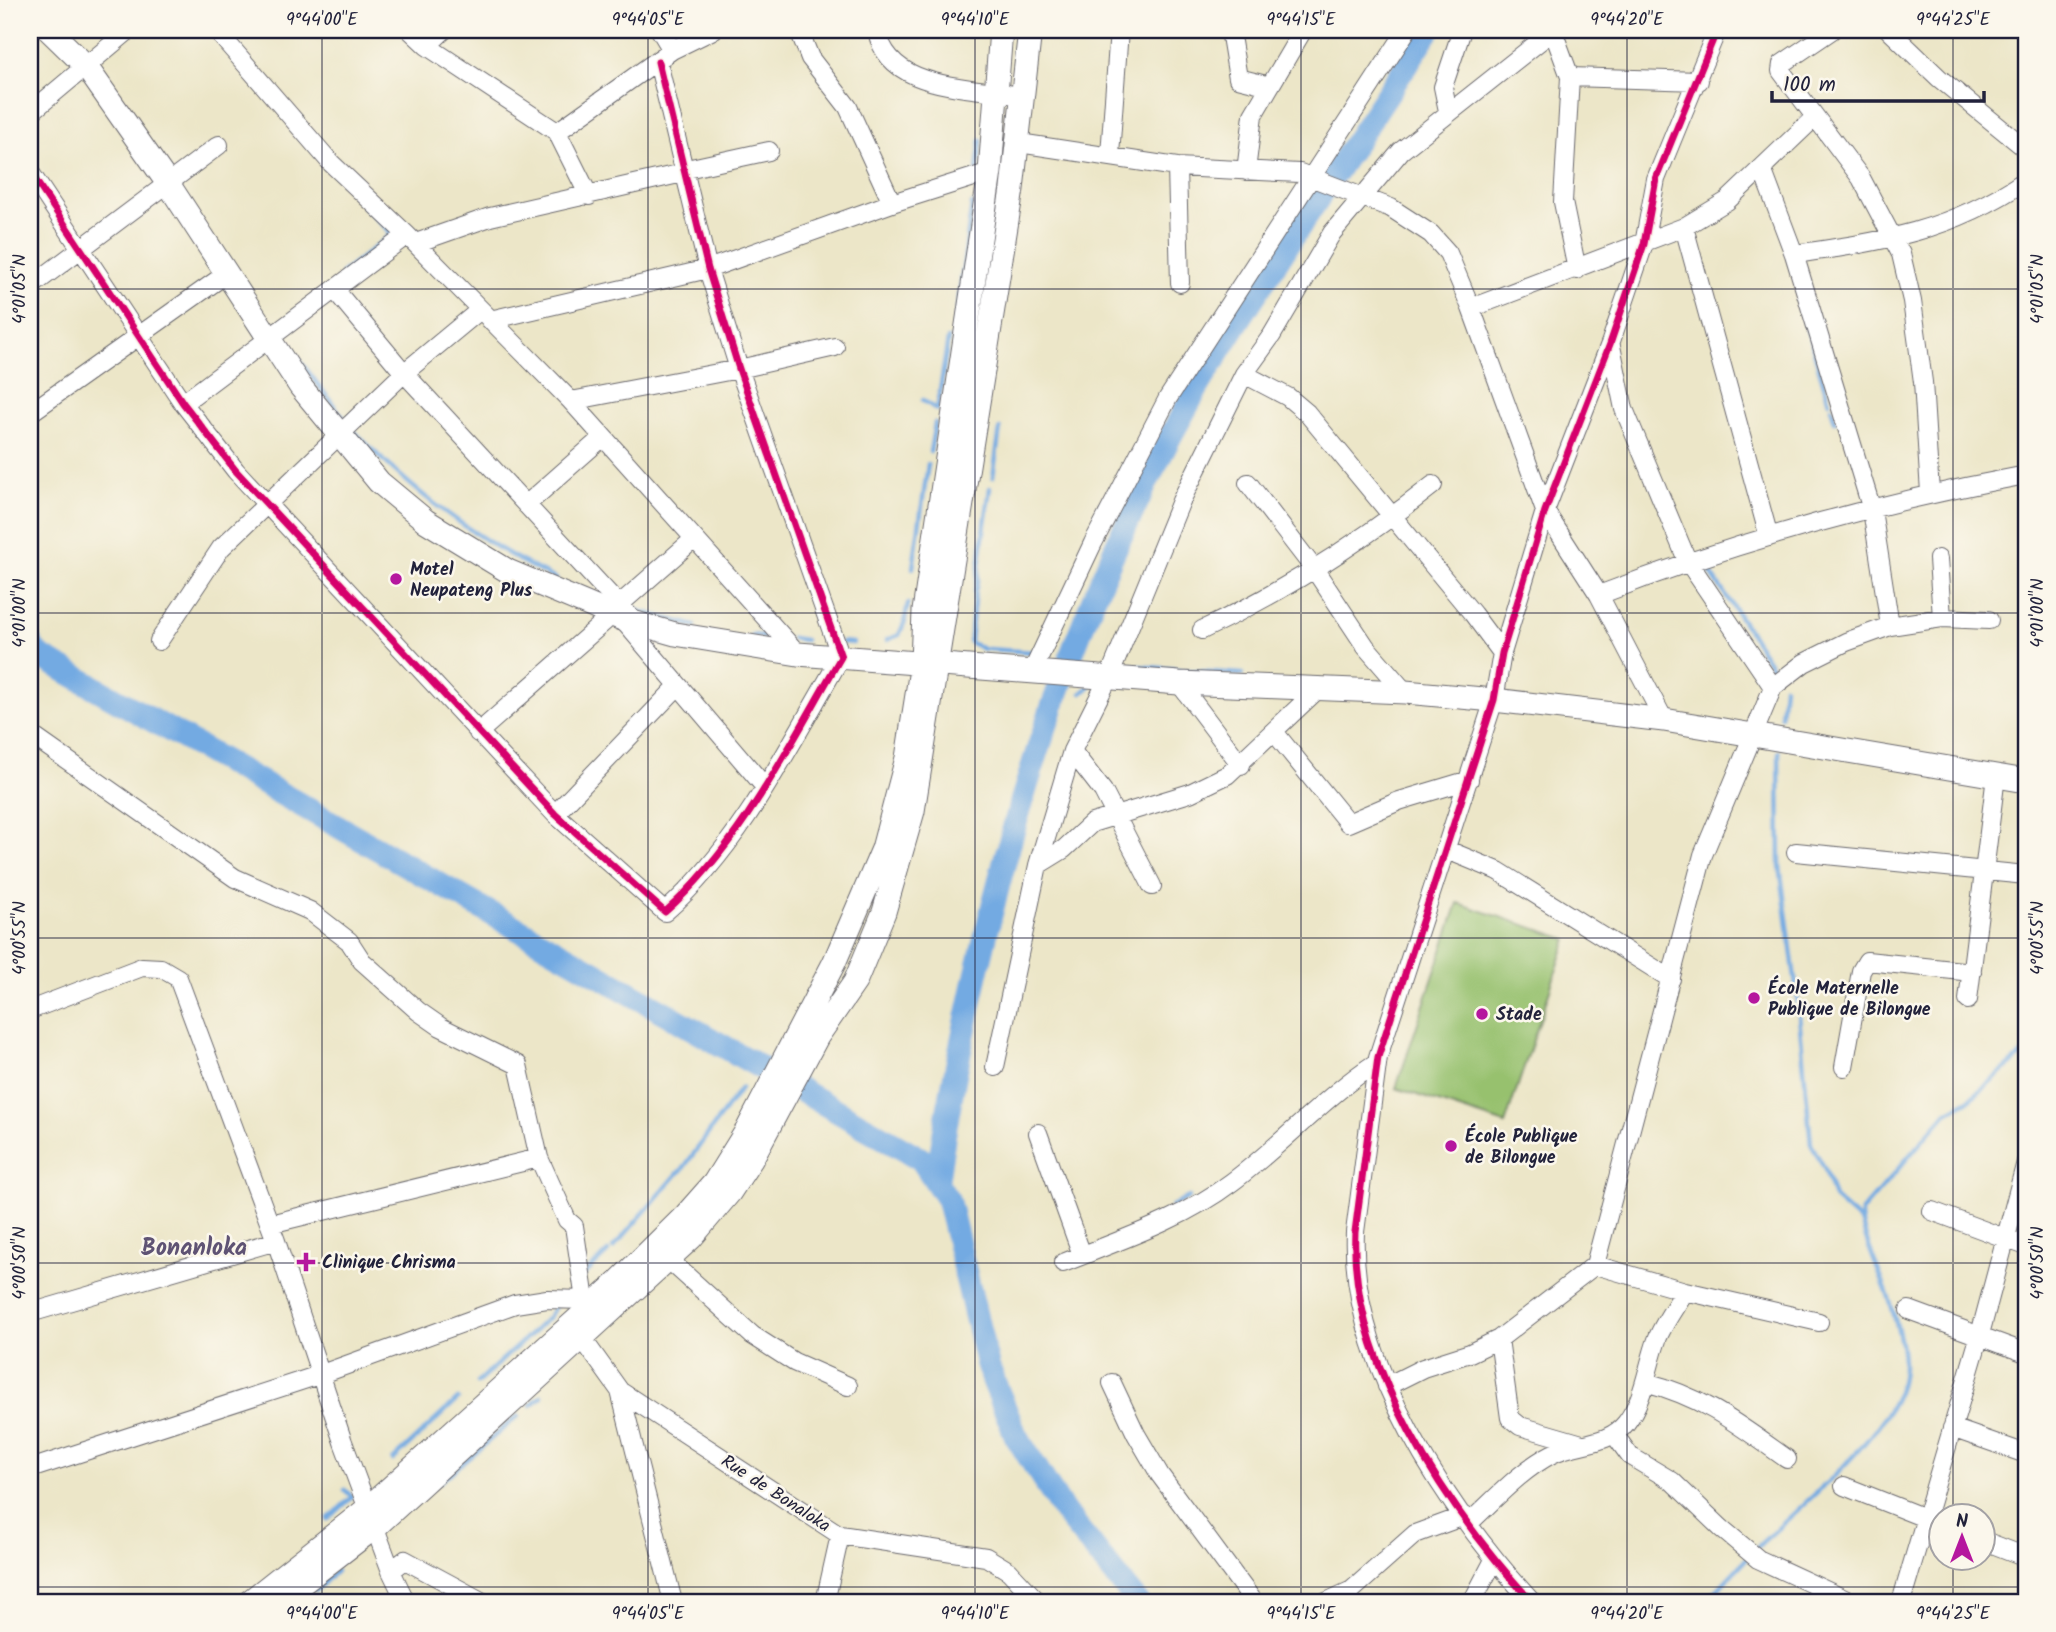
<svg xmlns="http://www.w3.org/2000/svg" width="2056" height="1632" font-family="Kalam,sans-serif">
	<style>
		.garden { fill: #97c16e; stroke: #5c7254; stroke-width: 2 }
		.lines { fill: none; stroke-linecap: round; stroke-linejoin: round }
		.stream { stroke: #73aae2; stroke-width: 4.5 }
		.river { stroke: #73aae2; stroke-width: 24 }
		.minor-casing { stroke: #69676c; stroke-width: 20 }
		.major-casing { stroke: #69676c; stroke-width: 25 }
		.minor { stroke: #fff; stroke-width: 18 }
		.major { stroke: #fff; stroke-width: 23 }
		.cycleway-casing { stroke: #fbf7ec; stroke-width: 11 }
		.cycleway { stroke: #d6006c; stroke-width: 7 }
		.ticks { fill: none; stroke: #22223b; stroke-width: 2; stroke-opacity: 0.45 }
		.poi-dot { fill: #b5179e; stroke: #fbf7ec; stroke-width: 2.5 }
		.labels { text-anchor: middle; stroke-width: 5; stroke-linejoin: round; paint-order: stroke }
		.poi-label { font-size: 18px; font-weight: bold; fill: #22223b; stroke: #fbf7ec; text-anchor: start }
		.street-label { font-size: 18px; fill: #22223b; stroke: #fbf7ec }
		.district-label { font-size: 24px; font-weight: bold; fill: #5f5374; stroke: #fbf7ec }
		.neatline { fill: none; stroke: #22223b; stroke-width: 2.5 }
		.ticks-label { font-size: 18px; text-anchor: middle; fill: #22223b }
	</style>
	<rect width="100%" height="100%" fill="#fbf7ec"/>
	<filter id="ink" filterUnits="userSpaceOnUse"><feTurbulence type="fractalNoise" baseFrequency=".0143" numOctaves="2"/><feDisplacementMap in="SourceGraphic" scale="14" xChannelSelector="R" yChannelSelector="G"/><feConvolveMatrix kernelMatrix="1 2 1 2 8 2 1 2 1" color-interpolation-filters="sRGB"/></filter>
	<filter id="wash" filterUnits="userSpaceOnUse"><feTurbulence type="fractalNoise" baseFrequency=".00686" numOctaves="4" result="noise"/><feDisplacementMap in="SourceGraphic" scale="28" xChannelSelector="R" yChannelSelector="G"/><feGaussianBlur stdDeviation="1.57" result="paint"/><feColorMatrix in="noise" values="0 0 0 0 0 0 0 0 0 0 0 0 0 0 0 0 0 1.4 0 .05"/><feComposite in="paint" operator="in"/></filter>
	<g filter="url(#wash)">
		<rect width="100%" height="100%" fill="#ece6c8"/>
		<!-- garden -->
		<path class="garden" d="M1458,903l109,36 -62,185 -109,-36z"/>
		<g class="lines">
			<!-- stream -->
			<path class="stream" d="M977,170l4,-30
				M342,273l50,-39 -28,-28
				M1803,315l26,87
				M955,324l17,-120
				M290,348l57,74
				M923,400l14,10 11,-71
				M1831,408l4,13
				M353,430c59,62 126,112 203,149
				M930,452l5,-29
				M993,477l7,-48
				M1706,565l70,108
				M913,568l15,-104
				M976,588l14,-100
				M632,609l63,17
				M905,618l3,-14
				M752,635l22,3
				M792,638l13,2
				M887,640l12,-5 6,-14
				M842,642l11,1
				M970,642l5,-53
				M971,643l12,6
				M987,649l48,3
				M1059,660l15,1
				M1095,663l15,2
				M1121,665l53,4
				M1178,670l64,4
				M1082,693l8,-7
				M1781,716l3,-30
				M1779,752l1,114 17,128 14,150 14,25 9,29 28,25
				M682,1170l59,-82
				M1172,1206l17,-9
				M613,1248l67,-77
				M585,1274l23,-22
				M30,1302l33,-7
				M477,1383l72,-66 8,-14
				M316,1389l4,12
				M531,1405l11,-9
				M393,1460l65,-61
				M441,1481l77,-65
				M328,1519l24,-22 -7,-7
				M1754,1550c41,-39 139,-117 148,-173 4,-23 -4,-47 -10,-69 -6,-24 -33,-76 -31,-96l86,-100 22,-12 57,-49
				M316,1590l20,-19
				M1699,1602l19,-13 30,-32"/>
			<!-- river -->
			<path class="river" d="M30,643l8,12 883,504 27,41 40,167 28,69 46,73 75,93
				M937,1183c9,-70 24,-138 39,-206 49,-220 125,-434 244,-627 67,-108 140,-213 209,-320"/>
		</g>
	</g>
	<g filter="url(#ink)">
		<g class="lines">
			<defs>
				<path id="minor" d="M216,30l115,133 76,72 164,166 227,253
					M410,30l17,16 130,86 32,64
					M660,30l12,20
					M799,30l11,28 38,49 44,96
					M877,30c11,63 98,55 147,67
					M1230,30l8,48 32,8
					M1832,30l-50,34 -1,7 80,107 40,76 11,47 11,81 7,111
					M1889,30l50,48 87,71
					M1553,31l17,46 -7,125 14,68
					M427,46l17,-16
					M1570,77l129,4
					M1448,111l-5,-24 19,-57
					M30,113l99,-83
					M557,132l115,-82 41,-20
					M1019,143l158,24 123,6 91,35 40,26 17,19 23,55 74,203 54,84 65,125
					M1110,155l9,-125
					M1177,167l3,116
					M1762,169l32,85 78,256 18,116
					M682,170l87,-19
					M1246,171l7,-56 50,-85
					M30,172l153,231 53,68 319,343 110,98c77,-68 125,-168 176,-255l-102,-288 -31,-100 -50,-207
					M1684,227l85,310
					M416,243l74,-26 193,-44
					M1794,254c87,-12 158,-23 232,-74
					M30,287l189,-142
					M335,290l69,83 231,249
					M1471,308l213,-81 43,-26 87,-83
					M490,320l218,-51 184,-66 98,-31
					M1611,346l13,63 63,151 86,127
					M1244,374l44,23 19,16 166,201 29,39
					M571,401l168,-32 96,-22
					M183,403l224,-168
					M30,413l196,-139
					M1248,483l67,87 51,77 39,45
					M526,505l77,-68
					M1938,559l4,59
					M1599,595c138,-54 282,-93 427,-120
					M619,605l75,-66
					M622,619l143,168
					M1202,630c83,-39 159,-88 231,-145
					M159,641l62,-93 183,-175 76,-63
					M1032,672l61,-129 75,-145 239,-368
					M1179,683l62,82
					M478,733l134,-118
					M1275,733l73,90 51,-22 70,-21
					M30,734l205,144 75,33 39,30 13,20 56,50 23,16 77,38 21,93 28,62 7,6 11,74 11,15
					M1072,751l31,40 49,95
					M555,814l123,-128
					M1445,849l53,22 173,108
					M1796,852l230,23
					M1038,865l26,-16 28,-26 98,-30 37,-18 90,-85
					M1968,1000l28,-224
					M30,1010l112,-43 19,1 17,10 98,263 67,201 48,129 15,31
					M995,1067l43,-202 34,-114 37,-74 72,-176 63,-127 28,-39 60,-102 69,-82 153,-121
					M1844,1067l17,-96 6,-10 105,11
					M1038,1133l44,122
					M1932,1211l94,35
					M270,1224l269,-66
					M668,1259l84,76 42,27 54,24
					M1063,1263c57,-23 119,-43 169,-81 50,-37 93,-86 145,-120
					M1595,1265l90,26 134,31
					M1909,1310l117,43
					M30,1313l246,-72
					M582,1338l38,53 220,144 146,22 23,14 29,31
					M1499,1339l11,79 10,8 62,18
					M1645,1382c59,15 94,43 142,77
					M1112,1383l24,51 24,41 94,127
					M1387,1386l36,-18 47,-15 29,-14 96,-74 108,-410 70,-168 31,-24 42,-21 44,-16 52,-8 47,2
					M620,1391l53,211
					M1952,1428l74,26
					M1614,1434l16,22 42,25 49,47 37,31 93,43
					M30,1469l289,-94 196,-71 32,-5 38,1
					M1844,1486l96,38
					M1469,1523c26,-24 52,-53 83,-69 24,-12 56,-8 74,-31 19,-25 21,-57 32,-86 7,-16 18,-31 27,-46
					M1982,1540l44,17
					M391,1571l14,-11 78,42
					M825,1602l15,-67
					M1326,1602l26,-12 63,-56 49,-18
					M1472,1602l22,-42
					M1532,1602c-85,-93 -183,-239 -177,-370l23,-175 116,-357 8,-47 43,-142 65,-167 34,-100 12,-65 61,-149
					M1901,1602l78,-264 47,-176"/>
				<path id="major" d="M49,30l36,35 84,120 131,201 79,96 47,39 82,50 114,48 53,15 123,20 381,29 226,9 89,8 170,20 362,61
					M249,1602l119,-94 244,-220 72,-71 30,-34 33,-53 87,-167 49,-114 24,-91 15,-95 2,-52 66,-439 11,-142
					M278,1602l97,-75 316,-289 39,-46 21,-32 66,-123 38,-55 29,-70 29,-101 99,-622 18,-159"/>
			</defs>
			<!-- minor casing -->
			<use href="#minor" class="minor-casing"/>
			<!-- major casing -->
			<use href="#major" class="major-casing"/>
			<!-- minor -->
			<use href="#minor" class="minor"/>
			<!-- major -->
			<use href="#major" class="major"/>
			<defs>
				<path id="cycleway" d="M30,172l153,231 53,68 319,343 110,98c77,-68 125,-168 176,-255l-102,-288 -31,-100 -50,-207
					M1532,1602c-85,-93 -183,-239 -177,-370l23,-175 116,-357 8,-47 43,-142 65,-167 34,-100 12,-65 61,-149"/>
			</defs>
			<!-- cycleway casing -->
			<use href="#cycleway" class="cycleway-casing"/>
			<!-- cycleway -->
			<use href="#cycleway" class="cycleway"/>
		</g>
	</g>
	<!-- ticks -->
	<path class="ticks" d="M322,30v1572M648,30v1572M975,30v1572M1301,30v1572M1627,30v1572M1953,30v1486M30,289h1996M30,613h1996M30,938h1996M30,1263h1996M1953,1558v44M30,1587h1996"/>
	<!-- markers -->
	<g class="poi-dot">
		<circle cx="396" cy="579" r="7"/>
		<circle cx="1754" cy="998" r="7"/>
		<circle cx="1482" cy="1014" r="7"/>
		<circle cx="1451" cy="1146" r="7"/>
		<path d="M302.5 1251.5h7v7h7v7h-7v7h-7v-7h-7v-7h7z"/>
	</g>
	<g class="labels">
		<!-- poi labels -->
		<g class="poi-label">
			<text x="410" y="575">Motel<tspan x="410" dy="21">Neupateng Plus</tspan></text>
			<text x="1768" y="994">École Maternelle<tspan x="1768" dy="21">Publique de Bilongue</tspan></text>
			<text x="1496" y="1020">Stade</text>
			<text x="1465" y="1142">École Publique<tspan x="1465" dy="21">de Bilongue</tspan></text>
			<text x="322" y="1268">Clinique Chrisma</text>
		</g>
		<!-- street labels -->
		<g class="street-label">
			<text transform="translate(776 1493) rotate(33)" y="6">Rue de Bonaloka</text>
		</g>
		<!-- district labels -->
		<g class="district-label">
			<text x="194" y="1255">Bonanloka</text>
		</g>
	</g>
	<!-- margin -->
	<rect width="2056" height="1632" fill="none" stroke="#fbf7ec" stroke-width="77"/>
	<!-- north arrow -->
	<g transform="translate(1962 1537)"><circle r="33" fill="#fbf7ec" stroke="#a4a2a5" stroke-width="2"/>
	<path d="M0-5L12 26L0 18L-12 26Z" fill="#b5179e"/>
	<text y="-10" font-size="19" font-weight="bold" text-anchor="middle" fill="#22223b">N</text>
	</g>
	<!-- scale -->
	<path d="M1772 91v10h212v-10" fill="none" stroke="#22223b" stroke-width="3.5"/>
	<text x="1783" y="91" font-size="21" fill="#22223b" stroke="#fbf7ec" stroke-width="5" paint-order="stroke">100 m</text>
	<rect x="38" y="38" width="1980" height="1556" class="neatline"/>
	<g class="ticks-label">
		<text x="322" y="25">9°44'00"E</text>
		<text x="648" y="25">9°44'05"E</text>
		<text x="975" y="25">9°44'10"E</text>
		<text x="1301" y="25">9°44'15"E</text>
		<text x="1627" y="25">9°44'20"E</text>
		<text x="1953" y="25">9°44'25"E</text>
		<text transform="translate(19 289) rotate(-90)" y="6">4°01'05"N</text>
		<text transform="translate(2037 289) rotate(-90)" y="6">4°01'05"N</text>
		<text transform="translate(19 613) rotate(-90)" y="6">4°01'00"N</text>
		<text transform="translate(2037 613) rotate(-90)" y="6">4°01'00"N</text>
		<text transform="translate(19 938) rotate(-90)" y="6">4°00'55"N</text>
		<text transform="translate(2037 938) rotate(-90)" y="6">4°00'55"N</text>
		<text transform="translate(19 1263) rotate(-90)" y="6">4°00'50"N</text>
		<text transform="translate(2037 1263) rotate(-90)" y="6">4°00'50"N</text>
		<text x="322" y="1619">9°44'00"E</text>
		<text x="648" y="1619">9°44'05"E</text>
		<text x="975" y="1619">9°44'10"E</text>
		<text x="1301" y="1619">9°44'15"E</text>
		<text x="1627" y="1619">9°44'20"E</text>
		<text x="1953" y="1619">9°44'25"E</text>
	</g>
</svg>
